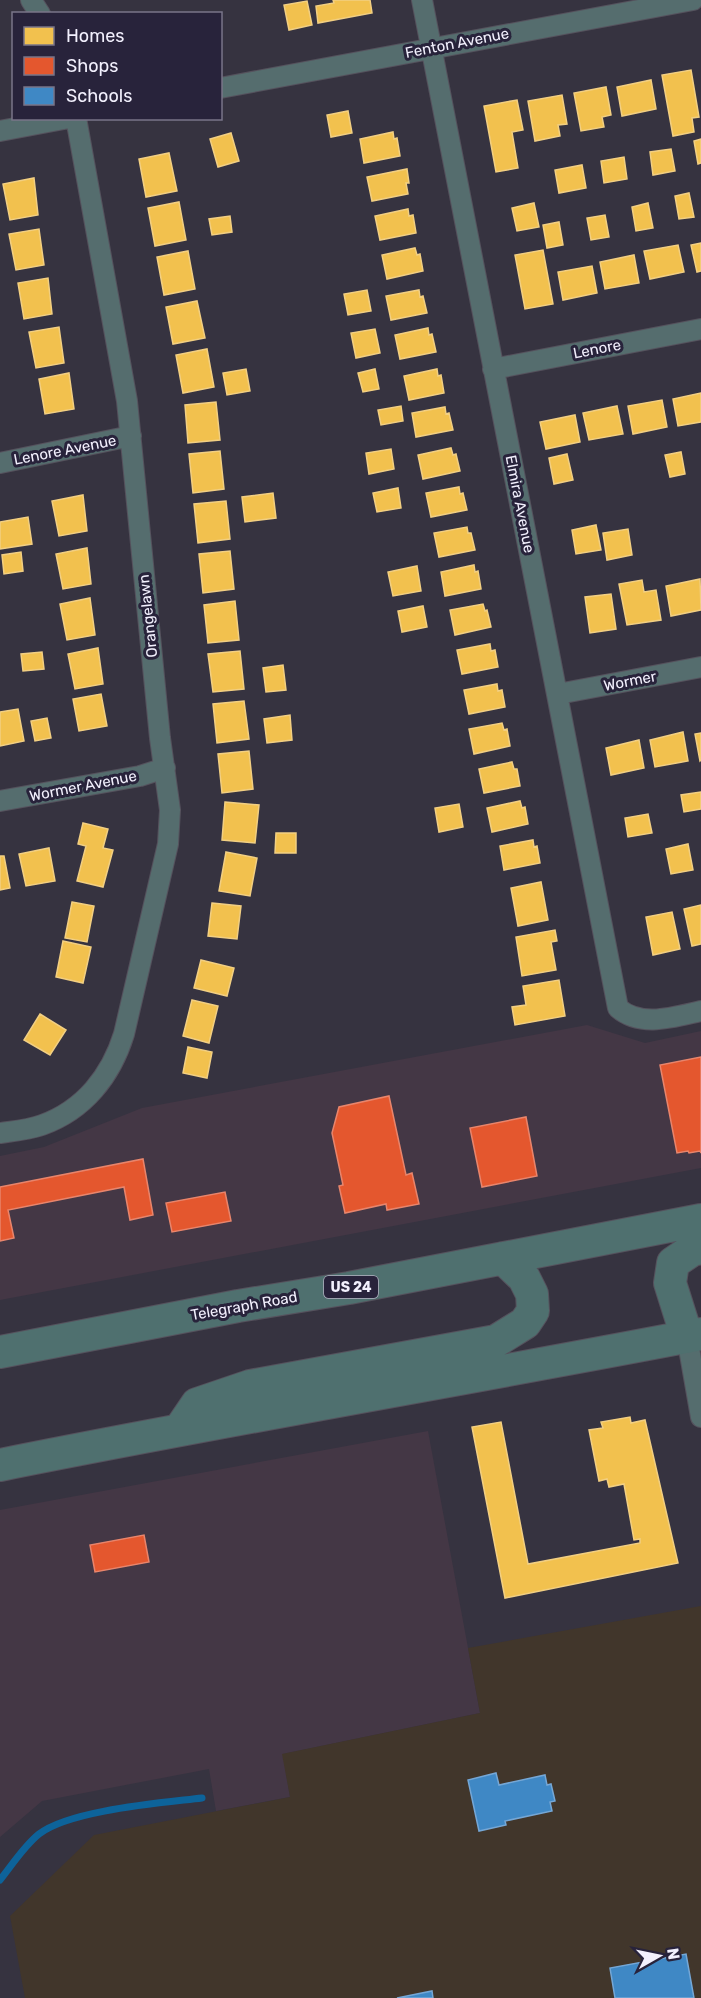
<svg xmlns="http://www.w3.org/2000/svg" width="701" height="1998" font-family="Rubik,sans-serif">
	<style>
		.commercial { fill: #443745 }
		.education { fill: #41362b }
		.homes { fill: #f2c14e; stroke: #f2cf82; stroke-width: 1.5 }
		.shops { fill: #e4572e; stroke: #e8856c; stroke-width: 1.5 }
		.schools { fill: #3f88c5; stroke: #75a7d6; stroke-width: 1.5 }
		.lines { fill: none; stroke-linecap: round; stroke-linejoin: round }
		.stream { stroke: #0d639a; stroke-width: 7 }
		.street-casing { stroke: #55525d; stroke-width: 22 }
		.primary-casing { stroke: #55525d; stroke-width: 34 }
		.street { stroke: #556d6e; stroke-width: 20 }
		.primary { stroke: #4f706f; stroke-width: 32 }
		.labels { text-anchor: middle; stroke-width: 6; stroke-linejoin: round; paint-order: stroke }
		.shield { fill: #28233b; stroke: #b5b2c3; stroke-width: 1.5 }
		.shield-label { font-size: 14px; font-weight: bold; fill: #f2f0fd }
		.street-label { font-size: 15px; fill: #f2f0fd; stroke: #28233b }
	</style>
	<rect width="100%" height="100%" fill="#363340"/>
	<!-- commercial -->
	<path class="commercial" d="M587,1025l58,18 56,-12v137l-701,132v-144l44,-9 98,-39z
		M428,1431l52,282 -197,41 7,43 -74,14 -7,-42 -167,32 -42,36v-327z"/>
	<!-- education -->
	<path class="education" d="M701,1606v392h-676l-15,-82 84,-81 196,-38 -8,-43 198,-41 -12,-65z"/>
	<!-- homes -->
	<path class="homes" d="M333,0h37l2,13 -54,10 -2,-17 18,-3z
		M307,1l5,24 -23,5 -5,-25z
		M691,70l8,47 -7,1 2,14 -21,4 -11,-61z
		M651,80l5,29 -34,7 -5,-29z
		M606,87l5,28 -9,2 2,10 -23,4 -7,-38z
		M562,95l5,29 -9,1 2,11 -25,5 -7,-40z
		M517,100l6,30 -11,2 6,36 -22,4 -12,-66z
		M348,111l4,22 -21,4 -4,-22z
		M393,132l1,7 3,-1 3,18 -36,7 -4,-24z
		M231,133l8,28 -21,6 -8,-28z
		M701,139v24l-3,1 -4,-23z
		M671,149l4,22 -22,4 -3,-23z
		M169,153l8,38 -31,6 -7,-38z
		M624,157l3,22 -23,4 -3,-22z
		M582,165l4,23 -27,5 -4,-23z
		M407,169l2,14h-3l2,11 -36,7 -5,-24z
		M34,178l4,37 -28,5 -7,-36z
		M689,193l5,24 -15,2 -4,-23z
		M179,202l7,38 -31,6 -7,-38z
		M534,203l5,24 -22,4 -5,-23z
		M648,203l5,25 -17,3 -4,-24z
		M408,209l1,7 4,-1 3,18 -36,7 -5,-24z
		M605,215l4,22 -18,3 -4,-22z
		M230,216l2,16 -20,3 -3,-16z
		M559,222l4,23 -16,3 -4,-23z
		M39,229l5,36 -28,5 -7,-36z
		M701,243v28l-4,1 -6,-27z
		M678,245l6,27 -34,7 -6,-28z
		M415,248l2,7 3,-1 3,17 -36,8 -5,-24z
		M543,250l10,54 -28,5 -10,-54z
		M188,251l7,38 -31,6 -7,-38z
		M634,255l5,28 -34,6 -5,-27z
		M592,266l5,27 -34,7 -5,-28z
		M48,278l4,36 -28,5 -6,-36z
		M367,290l4,21 -23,4 -4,-21z
		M419,290l1,7 3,-1 4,17 -36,7 -5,-24z
		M197,301l8,37 -32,6 -7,-37z
		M59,327l5,36 -28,5 -7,-36z
		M428,328l1,7 3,-1 4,18 -36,7 -5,-24z
		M375,329l5,24 -24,5 -5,-25z
		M207,349l7,38 -31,6 -7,-38z
		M246,369l4,22 -23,4 -4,-22z
		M375,369l4,20 -16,3 -5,-19z
		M437,369l1,7 3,-1 3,18 -35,7 -5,-24z
		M69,373l5,36 -29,5 -6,-35z
		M701,393v29l-23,4 -5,-27z
		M662,400l5,27 -34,7 -5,-28z
		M216,402l4,38 -32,3 -3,-38z
		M401,406l2,15 -22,4 -3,-15z
		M617,406l6,28 -34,6 -6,-27z
		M445,407l1,7 3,-1 4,17 -37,7 -4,-24z
		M575,415l5,27 -34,7 -6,-27z
		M451,448l2,7 3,-1 4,17 -37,8 -5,-24z
		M391,449l3,20 -25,5 -3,-21z
		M220,451l4,38 -31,4 -4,-39z
		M681,452l4,22 -15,3 -5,-22z
		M567,454l6,26 -19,4 -5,-26z
		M459,487l1,7 3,-1 4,17 -36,7 -5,-24z
		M398,488l3,20 -24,4 -4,-19z
		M273,493l3,25 -31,4 -3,-25z
		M83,495l4,36 -28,5 -7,-35z
		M226,501l4,38 -32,4 -4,-39z
		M28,517l4,27 -32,5v-27z
		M596,525l5,25 -25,4 -4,-24z
		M467,527l1,6h3l4,17 -36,7 -5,-24z
		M628,529l4,26 -25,5 -4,-27z
		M87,548l4,36 -28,5 -7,-35z
		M230,551l4,38 -31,4 -4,-39z
		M21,552l2,19 -19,3 -2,-19z
		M474,565l1,7 3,-1 3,18 -36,7 -4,-24z
		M417,566l4,25 -28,5 -5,-24z
		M700,579l1,31 -30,6 -5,-30z
		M642,580l2,12 12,-2 5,30 -34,5 -8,-41z
		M611,594l5,35 -26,4 -5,-36z
		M90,598l5,37 -28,5 -7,-36z
		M235,601l4,39 -31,3 -4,-38z
		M483,604l2,7 2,-1 4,17 -36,8 -5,-25z
		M423,606l4,21 -25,5 -4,-21z
		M490,644l1,7 4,-1 3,17 -36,7 -5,-24z
		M98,648l5,36 -28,5 -7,-35z
		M240,651l4,38 -31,3 -5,-38z
		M42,652l2,17 -21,2 -2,-17z
		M283,665l3,25 -20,2 -3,-24z
		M497,684l1,7 4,-1 3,17 -36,7 -5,-24z
		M101,694l6,32 -28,5 -6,-32z
		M244,701l5,38 -32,4 -4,-39z
		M18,709l6,32 -24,5v-34z
		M290,715l2,25 -25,3 -3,-24z
		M47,718l4,20 -16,3 -4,-20z
		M502,723l2,7 3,-1 3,17 -36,8 -5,-25z
		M683,732l5,29 -33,6 -5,-27z
		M701,733v27l-1,1 -5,-27z
		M639,740l5,28 -33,7 -5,-27z
		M249,751l4,38 -31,4 -4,-39z
		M512,762l2,7h3l3,17 -36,7 -5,-24z
		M701,792v17l-17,3 -3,-17z
		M520,801l2,7 3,-1 3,17 -36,8 -5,-24z
		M225,802l34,3 -4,38 -33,-3z
		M459,804l4,23 -24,5 -4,-24z
		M648,814l4,19 -24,4 -3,-19z
		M83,823l25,6 -5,19 10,2 -10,37 -26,-6 9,-35 -8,-2z
		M276,833h20v20h-21z
		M533,840l1,7 3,-1 3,17 -36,7 -4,-24z
		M688,844l5,26 -22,4 -5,-25z
		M49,848l6,33 -29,5 -7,-32z
		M226,852l31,6 -7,38 -31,-5z
		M0,856h4l6,32 -10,2z
		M541,882l7,38 -30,6 -7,-38z
		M72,902l22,4 -7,36 -22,-4z
		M212,903l29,3 -4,33 -29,-3z
		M701,905v39l-9,2 -8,-37z
		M672,912l8,37 -27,6 -7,-38z
		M555,930l2,11 -6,1 5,28 -34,6 -6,-39z
		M63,941l28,6 -8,36 -27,-6z
		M201,960l33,8 -7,28 -33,-8z
		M559,980l6,36 -50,9 -3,-18 14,-2 -3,-19z
		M192,1000l26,6 -9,37 -26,-7z
		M40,1014l26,16 -16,25 -26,-15z
		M188,1047l24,5 -5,26 -24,-5z
		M630,1417l1,6 14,-3 33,143 -173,35 -33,-171 29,-5 27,142 112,-21v-4l-6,1 -10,-56 -15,3 -2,-8 -8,2 -10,-51 14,-2 -2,-6z"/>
	<!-- shops -->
	<path class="shops" d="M701,1057v96l-1,-2 -11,2 -1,-2 -11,2 -17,-88z
		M389,1096l17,79 6,-2 7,31 -32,6 -1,-6 -41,9 -6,-27 4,-1 -11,-52 7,-26z
		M526,1117l11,59 -55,11 -12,-59z
		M143,1159l10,56 -23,5 -6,-33 -116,23 6,28 -14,3v-54z
		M225,1192l6,29 -59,11 -6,-29z
		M144,1535l5,27 -54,10 -5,-27z"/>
	<!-- schools -->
	<path class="schools" d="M496,1773l3,12 46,-10 2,10 4,-1 4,17 -5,1 2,9 -47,10 1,4 -27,6 -11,-51z
		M686,1954l8,44h-79l-5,-30z
		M432,1991l1,7h-36z"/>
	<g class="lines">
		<!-- stream -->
		<path class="stream" d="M0,1880c12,-15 24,-34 39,-46 31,-24 122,-31 163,-36"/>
		<defs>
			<path id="street" d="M31,0l9,14
				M422,0l196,1008c23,20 56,9 83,3
				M220,88l473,-88
				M0,131l69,-13
				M493,369l208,-40
				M0,463l131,-27
				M558,694l143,-27
				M0,801l140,-25 25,-8
				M0,1133c14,-2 28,-3 42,-8 42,-15 69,-49 82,-91l44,-190 2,-34 -10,-72 -33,-337 -51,-283
				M687,1337l14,80"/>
			<path id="primary" d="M687,1337l-17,-54 3,-20 19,-13 9,-2
				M0,1352l238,-46 111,-18 352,-68
				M180,1429l17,-25 53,-18 246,-45 29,-18 8,-12 -1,-17 -8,-16 -21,-20
				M0,1465c233,-47 467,-86 701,-131"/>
		</defs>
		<!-- street casing -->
		<use href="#street" class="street-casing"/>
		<!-- primary casing -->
		<use href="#primary" class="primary-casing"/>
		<!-- street -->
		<use href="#street" class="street"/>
		<!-- primary -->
		<use href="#primary" class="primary"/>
	</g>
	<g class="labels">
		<!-- shield labels -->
		<rect class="shield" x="324" y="1276" width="54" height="22" rx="4.5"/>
		<g class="shield-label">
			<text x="351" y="1292">US 24</text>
		</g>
		<!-- street labels -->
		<g class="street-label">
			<text transform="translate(457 43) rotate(-11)" y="5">Fenton Avenue</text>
			<text transform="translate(597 349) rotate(-11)" y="5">Lenore</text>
			<text transform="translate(65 450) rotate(-11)" y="5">Lenore Avenue</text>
			<text transform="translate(520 504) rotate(79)" y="5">Elmira Avenue</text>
			<text transform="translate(148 616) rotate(-96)" y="5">Orangelawn</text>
			<text transform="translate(630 681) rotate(-11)" y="5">Wormer</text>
			<text transform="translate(83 786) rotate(-11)" y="5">Wormer Avenue</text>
			<text transform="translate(244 1306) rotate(-10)" y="5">Telegraph Road</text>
		</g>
	</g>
	<!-- legend -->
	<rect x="12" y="12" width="210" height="108" fill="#28233b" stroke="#797589" stroke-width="1.5"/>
	<rect x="24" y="27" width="30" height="18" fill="#f2c14e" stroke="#797589" stroke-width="1.5"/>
	<text x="66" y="42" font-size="18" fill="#f2f0fd">Homes</text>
	<rect x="24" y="57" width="30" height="18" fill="#e4572e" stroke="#797589" stroke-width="1.5"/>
	<text x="66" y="72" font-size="18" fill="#f2f0fd">Shops</text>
	<rect x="24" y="87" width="30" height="18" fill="#3f88c5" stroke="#797589" stroke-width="1.5"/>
	<text x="66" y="102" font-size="18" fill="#f2f0fd">Schools</text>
	<!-- north arrow -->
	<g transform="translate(659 1956) rotate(81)" stroke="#28233b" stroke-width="4.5" paint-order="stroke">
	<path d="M0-4.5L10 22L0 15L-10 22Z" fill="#f2f0fd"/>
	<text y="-9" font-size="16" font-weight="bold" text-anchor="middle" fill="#f2f0fd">N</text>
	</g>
</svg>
